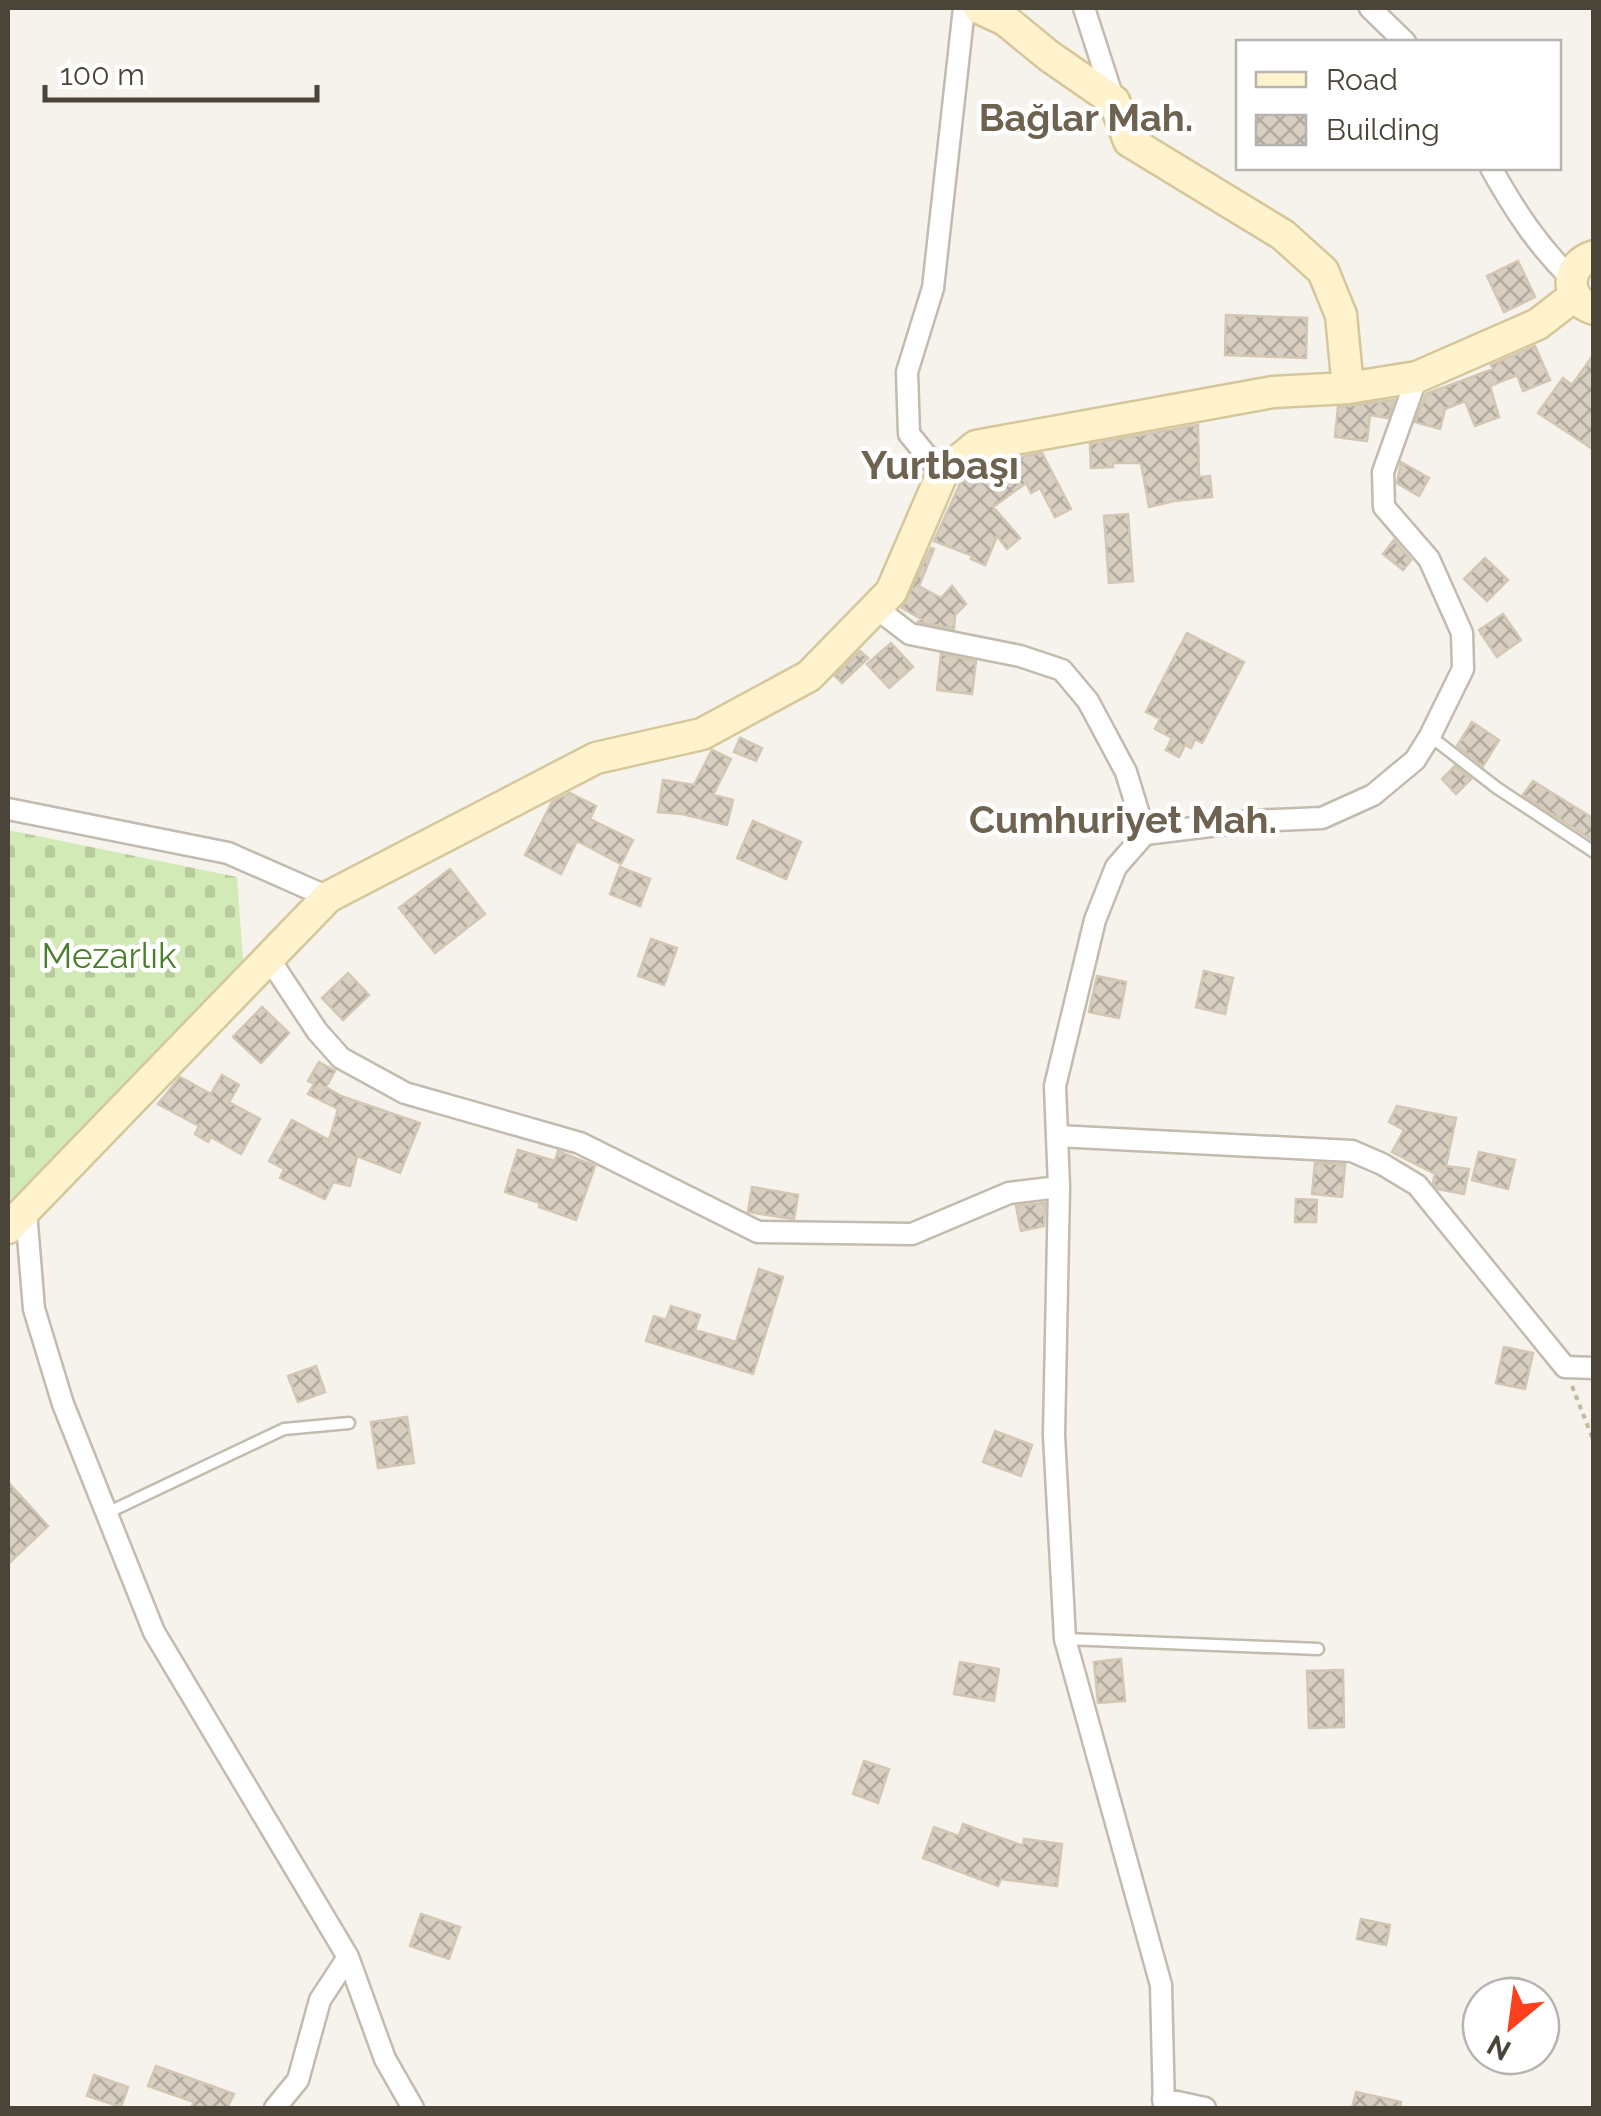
<svg xmlns="http://www.w3.org/2000/svg" width="1601" height="2116" font-family="Raleway,sans-serif">
	<style>
		.cemetery { fill: url(#cemetery-stones) }
		.building { fill: url(#building-cross-hatch); stroke: #d3c7b4; stroke-width: 2.5 }
		.lines { fill: none; stroke-linecap: round; stroke-linejoin: round }
		.lane-casing { stroke: #c2bbae; stroke-width: 15 }
		.street-casing { stroke: #c2bbae; stroke-width: 25 }
		.secondary-casing { stroke: #d6c79b; stroke-width: 35 }
		.path { stroke: #c4b79f; stroke-width: 4; stroke-dasharray: 5 5; stroke-linecap: butt }
		.lane { stroke: #fff; stroke-width: 10 }
		.street { stroke: #fff; stroke-width: 20 }
		.secondary { stroke: #fff3cd; stroke-width: 30 }
		.labels { text-anchor: middle; stroke-width: 9; stroke-linejoin: round; paint-order: stroke }
		.park-label { font-size: 35px; fill: #4a7f2a; stroke: #fff }
		.neighbourhood-label { font-size: 38px; font-weight: bold; fill: #6e6250; stroke: #fff }
		.quarter-label { font-size: 40px; font-weight: bold; fill: #6e6250; stroke: #fff }
	</style>
	<defs>
		<pattern id="cemetery-stones" width="16" height="16" patternUnits="userSpaceOnUse" patternTransform="scale(2.5)"><rect width="16" height="16" fill="#d2eab5"/><path d="M2 7V4a2 2 0 0 1 4 0v3zM10 15v-3a2 2 0 0 1 4 0v3z" fill="#b6ca9c"/></pattern>
		<pattern id="building-cross-hatch" width="8" height="8" patternUnits="userSpaceOnUse" patternTransform="scale(2.5)"><rect width="8" height="8" fill="#d8cfc1"/><path d="M0 0l8 8M0 8l8-8" fill="none" stroke="#b1aa9e"/></pattern>
	</defs>
	<rect width="100%" height="100%" fill="#f6f3ec"/>
	<!-- cemetery -->
	<path class="cemetery" d="M8,830l229,47 6,83 -128,140 -107,102z"/>
	<!-- building -->
	<path class="building" d="M1518,261l17,36 -31,15 -17,-36z
		M1226,315l81,3 -1,40 -81,-3z
		M1535,346l15,34 -27,11 -6,-16 -27,11 9,31 -24,9 -10,-25 -20,8 -5,20 -25,-7 11,-28 67,-25 -2,-4z
		M1594,354v96l-56,-37 25,-35 9,7z
		M1394,400l-6,18 -18,-3 -3,26 -32,-4 3,-30z
		M1198,425l1,52 11,-1 2,21 -38,4 -25,6 -8,-44h-28v4l-22,1 -1,-24z
		M1042,453l29,56 -16,8 -15,-29 -9,5 -5,-10 -33,24 27,31 -13,11 -10,-13 -12,29 -14,-6 2,-3 -39,-15 26,-57 17,-13 3,5 21,-15z
		M1401,462l28,16 -10,18 -22,-13z
		M1128,514l5,67 -24,2 -5,-67z
		M1394,540l17,20 -8,10 -20,-16z
		M931,548l3,1 -15,37 22,12 11,-12 14,18 -11,11 -1,14 -36,-7 3,-3 -19,-11z
		M1485,558l23,22 -21,21 -23,-22z
		M1503,614l18,26 -24,17 -18,-27z
		M1187,633l57,29 -42,81 -7,-4 -4,9 -6,-3 -6,12 -13,-7 6,-12 -17,-9 5,-10 -14,-7z
		M891,643l22,24 -24,21 -22,-24z
		M860,651l8,7 -26,25 -7,-7z
		M941,654l35,7 -4,33 -35,-4z
		M1472,722l27,18 -16,26 -26,-20z
		M740,738l22,10 -6,13 -22,-9z
		M712,750l19,9 -18,36 20,5 -6,25 -45,-11 -24,-2 5,-32 31,5z
		M1455,766l16,13 -15,15 -14,-15z
		M1533,781l61,38v22l-71,-46z
		M570,793l26,13 -6,13 43,21 -12,24 -44,-23 -16,33 -36,-19 27,-53z
		M753,821l48,21 -15,37 -49,-21z
		M620,867l30,12 -10,27 -30,-12z
		M450,869l35,45 -50,39 -36,-45z
		M651,939l26,9 -13,37 -26,-9z
		M1204,971l29,7 -8,36 -29,-7z
		M348,973l21,22 -26,25 -21,-22z
		M1097,976l29,6 -7,36 -30,-6z
		M262,1007l27,26 -28,30 -28,-26z
		M319,1062l16,9 -9,16 15,9 79,27 -20,50 -43,-17 -7,30 -17,-4 -8,17 -45,-21 4,-9 -15,-8 23,-41 37,20 9,-31 -30,-15 6,-10 -6,-3z
		M222,1075l17,10 -10,17 31,17 -19,35 -30,-17 -3,5 -13,-8 4,-8 -41,-22 22,-27 31,17z
		M1397,1106l59,12 -10,48 23,3 -5,25 -26,-5 -5,-6 2,-9 -43,-22 12,-22 -15,-8z
		M518,1150l37,11 3,-10 37,15 -19,54 -37,-13 1,-4 -35,-11z
		M1479,1152l36,8 -7,29 -36,-9z
		M1315,1163l30,1 -3,33 -30,-3z
		M752,1187l46,8 -4,24 -46,-7z
		M1296,1199l21,1 -1,22h-21z
		M1045,1203l-1,23 -23,5 -5,-25z
		M759,1269l24,8 -30,97 -107,-33 8,-25 12,4 5,-14 29,9 -5,15 41,12z
		M1504,1347l29,6 -8,36 -29,-6z
		M316,1366l9,26 -27,10 -10,-26z
		M407,1417l7,46 -36,5 -7,-46z
		M995,1431l37,14 -11,31 -38,-14z
		M8,1482l40,44 -40,38z
		M1121,1659l4,42 -27,2 -4,-41z
		M960,1662l39,7 -5,32 -40,-7z
		M1343,1670l1,57 -35,1 -2,-57z
		M864,1761l25,8 -11,34 -25,-9z
		M963,1824l60,22 1,-7 38,5 -5,42 -56,-7 -3,7 -75,-28 11,-31 25,9z
		M421,1914l39,13 -11,32 -39,-13z
		M1361,1919l29,6 -4,20 -29,-6z
		M156,2066l78,28 -7,14h-36l3,-6 -46,-16z
		M94,2075l34,12 -7,20 -34,-11z
		M1356,2092l45,10 -1,6h-48z"/>
	<g class="lines">
		<defs>
			<path id="lane" d="M1430,736l67,52 97,64
				M107,1513l177,-84 65,-6
				M1066,1639l252,10"/>
			<path id="street" d="M1084,8l30,93
				M1370,8l35,34
				M1491,168c23,41 46,77 80,110
				M942,474l-33,-40 -2,-62 26,-84 31,-280
				M876,608l34,26 110,22 42,14 26,31 38,71 19,62
				M8,809l220,44 100,44
				M268,957l49,74 24,27 64,35 175,50 178,89 154,2 97,-41 50,-6
				M1057,1136l295,15 30,13 35,21 148,182 29,1
				M26,1212l8,97 29,95 91,228 194,325 37,102 28,49
				M1163,2099l42,9
				M275,2108l23,-28 22,-80 28,-43
				M1164,2108l-3,-123 -96,-346 -11,-204 5,-248 -4,-101 40,-166 21,-53 29,-33 106,-13 71,-3 51,-23 42,-35 15,-24 33,-67 -1,-36 -33,-74 -45,-52 -1,-35 34,-95"/>
			<path id="secondary" d="M979,8l26,12 44,36 65,45 15,40 154,94 40,36 18,44 7,73
				M1594,256c-30,9 -30,44 0,53
				M8,1228l320,-331 268,-139 106,-24 107,-58 82,-84 51,-118 34,-28 297,-54 75,-4 69,-11 121,-53 36,-28"/>
		</defs>
		<!-- lane casing -->
		<use href="#lane" class="lane-casing"/>
		<!-- street casing -->
		<use href="#street" class="street-casing"/>
		<!-- secondary casing -->
		<use href="#secondary" class="secondary-casing"/>
		<!-- path -->
		<path class="path" d="M1572,1386l22,56"/>
		<!-- lane -->
		<use href="#lane" class="lane"/>
		<!-- street -->
		<use href="#street" class="street"/>
		<!-- secondary -->
		<use href="#secondary" class="secondary"/>
	</g>
	<g class="labels">
		<!-- park labels -->
		<g class="park-label">
			<text x="109" y="968">Mezarlık</text>
		</g>
		<!-- neighbourhood labels -->
		<g class="neighbourhood-label">
			<text x="1086" y="131">Bağlar Mah.</text>
			<text x="1123" y="833">Cumhuriyet Mah.</text>
		</g>
		<!-- quarter labels -->
		<g class="quarter-label">
			<text x="940" y="479">Yurtbaşı</text>
		</g>
	</g>
	<!-- border -->
	<rect width="1601" height="2116" fill="none" stroke="#4b4439" stroke-width="20"/>
	<!-- legend -->
	<rect x="1236" y="40" width="325" height="130" fill="#ffffff" stroke="#b7b4b0" stroke-width="2.5"/>
	<rect x="1256" y="72" width="50" height="15" fill="#fff3cd" stroke="#b7b4b0" stroke-width="2.5"/>
	<text x="1326" y="90" font-size="30" fill="#4b4439">Road</text>
	<rect x="1256" y="115" width="50" height="30" fill="url(#building-cross-hatch)" stroke="#b7b4b0" stroke-width="2.5"/>
	<text x="1326" y="140" font-size="30" fill="#4b4439">Building</text>
	<!-- north arrow -->
	<g transform="translate(1511 2026) rotate(209)"><circle r="48" fill="#ffffff" stroke="#b7b4b0" stroke-width="2.5"/>
	<path d="M0-8L18 38L0 25L-18 38Z" fill="#fc3f1d"/>
	<text y="-15" font-size="28" font-weight="bold" text-anchor="middle" fill="#4b4439">N</text>
	</g>
	<!-- scale -->
	<path d="M45 85v15h272v-15" fill="none" stroke="#4b4439" stroke-width="5"/>
	<text x="60" y="85" font-size="30" fill="#4b4439" stroke="#ffffff" stroke-width="8" paint-order="stroke">100 m</text>
</svg>
